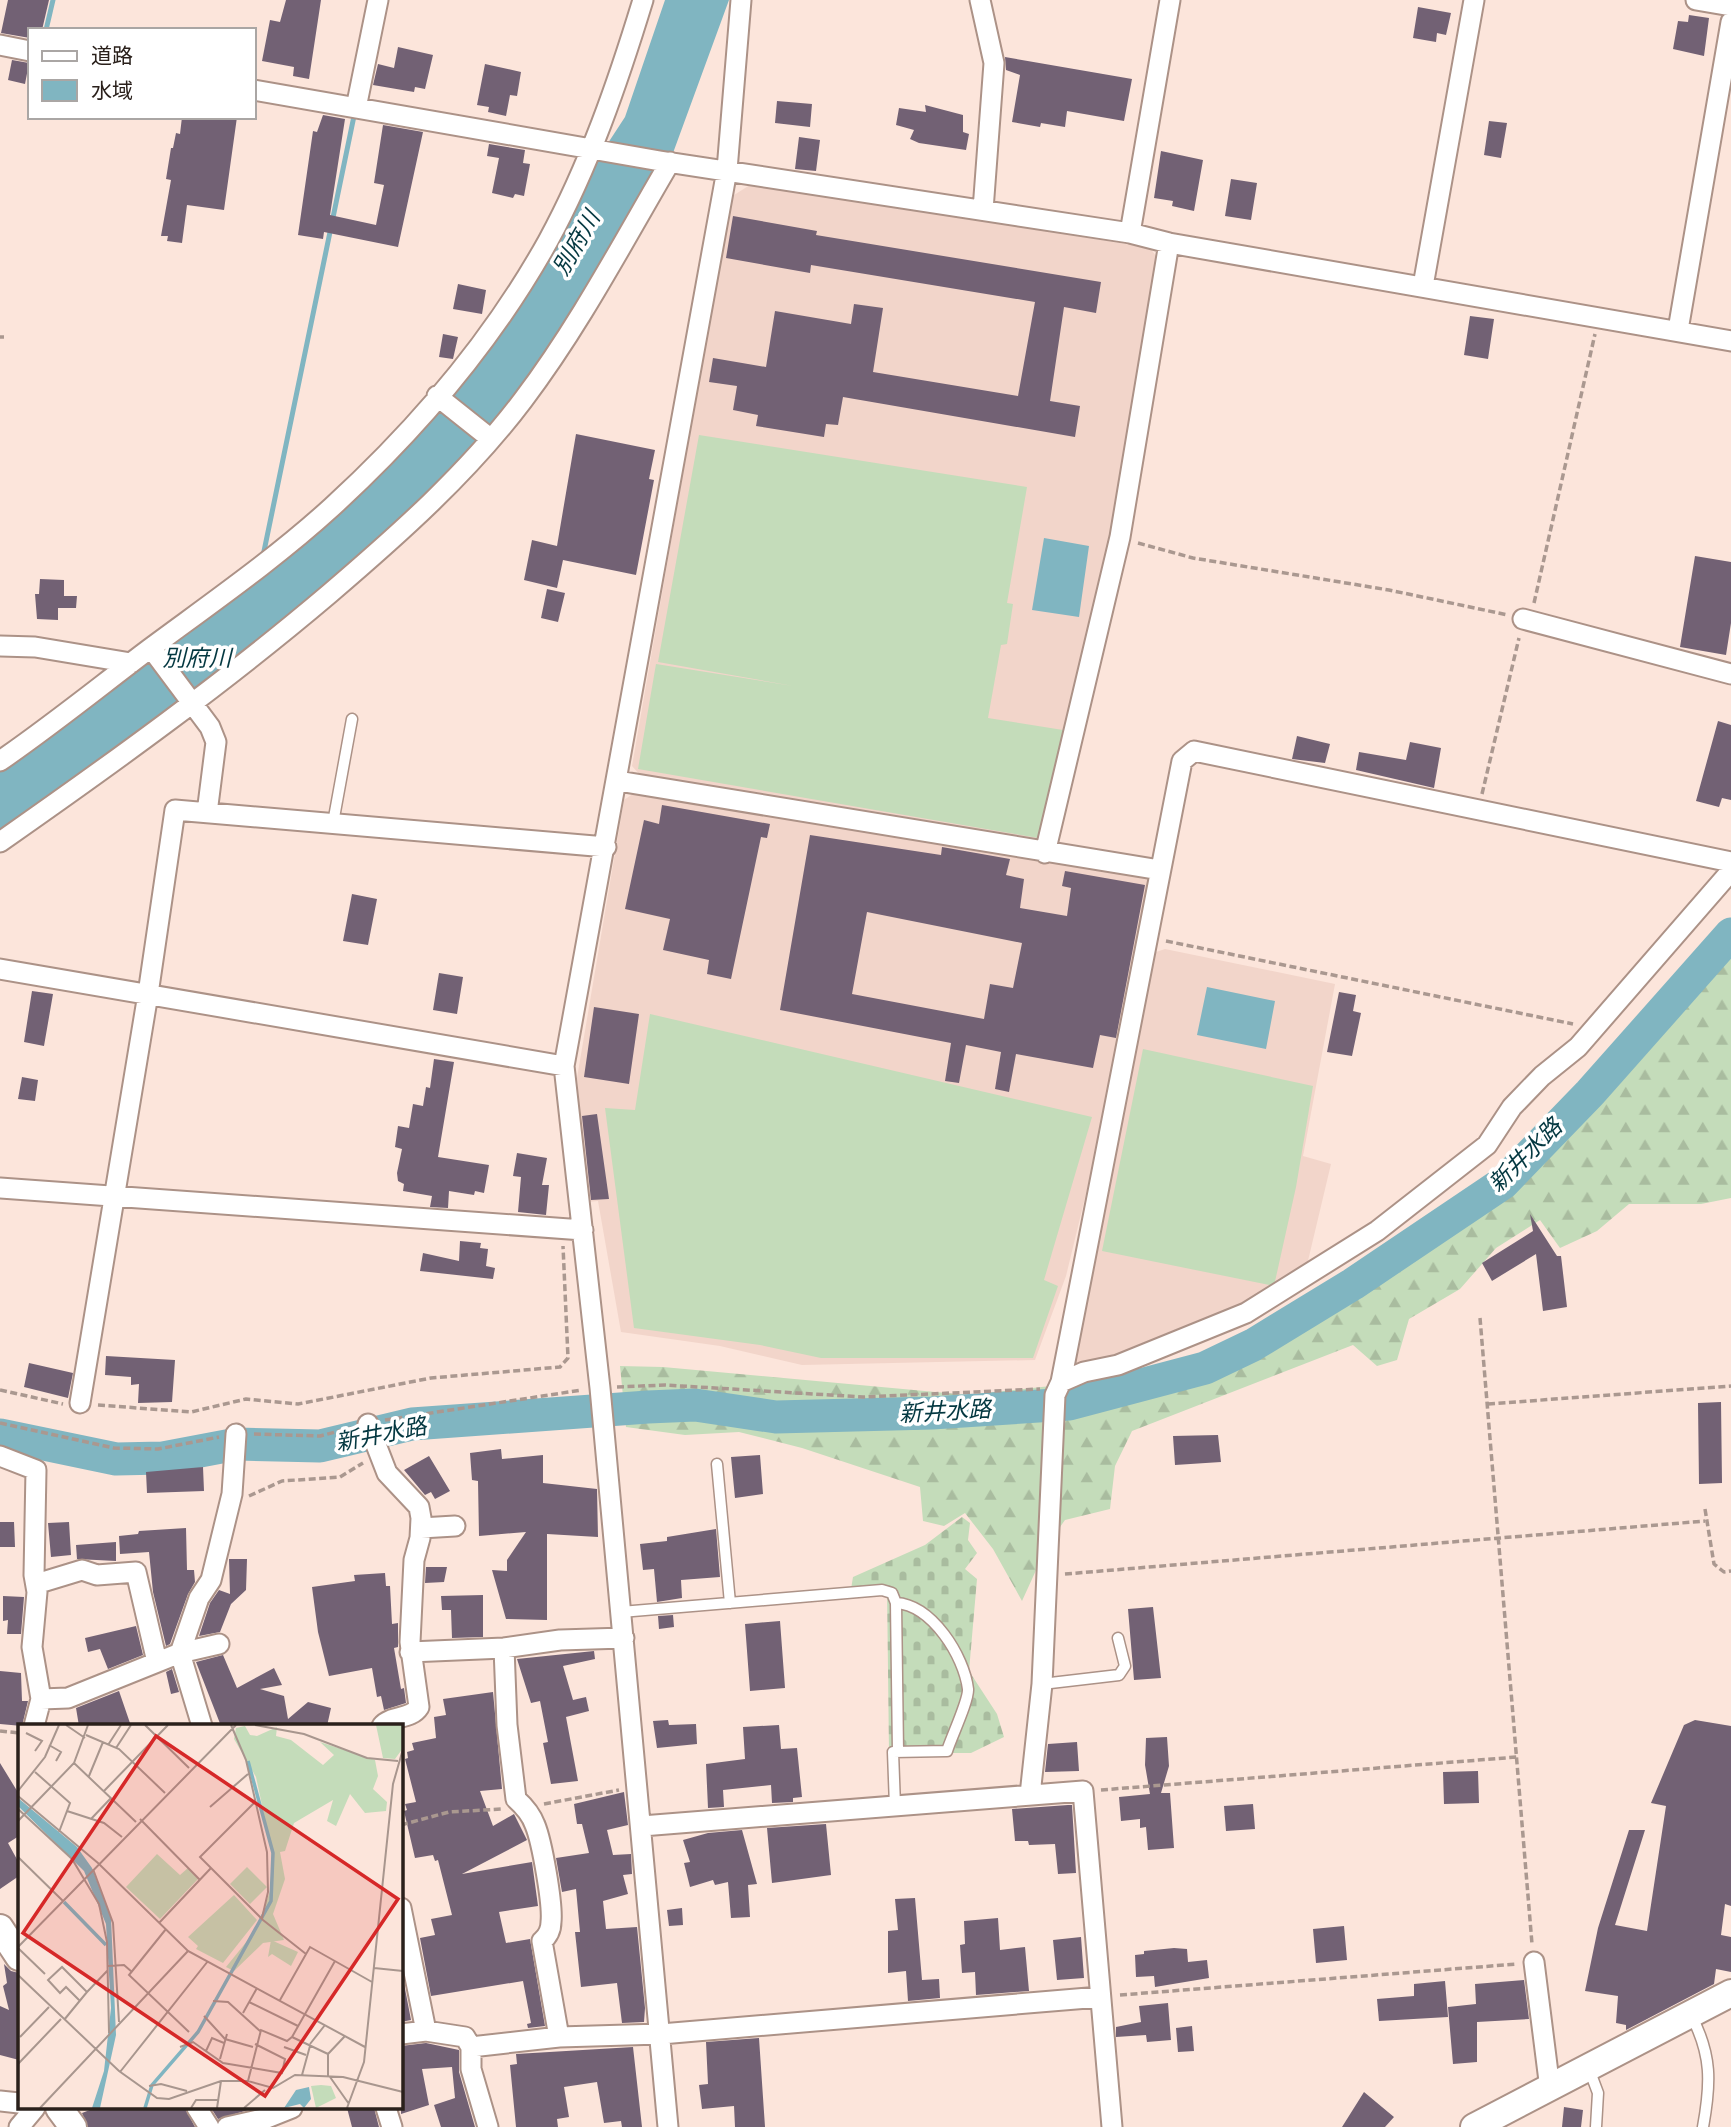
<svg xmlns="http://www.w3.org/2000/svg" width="1731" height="2127" font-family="Montserrat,'Noto Sans JP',sans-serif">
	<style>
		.built { fill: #f2d5ca }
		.grass { fill: #c4dcba }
		.forest { fill: url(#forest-firs) }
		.cemetery { fill: url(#cemetery-stones) }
		.water { fill: #80b5c1 }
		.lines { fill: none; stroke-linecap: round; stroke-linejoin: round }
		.stream { stroke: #80b5c1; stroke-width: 5 }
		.river { stroke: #80b5c1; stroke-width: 33 }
		.building { fill: #726174; fill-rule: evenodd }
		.lane-casing { stroke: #ac9287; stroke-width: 13 }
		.street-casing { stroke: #ac9287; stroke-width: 23 }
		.secondary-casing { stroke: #ac9287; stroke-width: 30 }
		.path { stroke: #aa9890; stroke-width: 3.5; stroke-dasharray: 7 3.5; stroke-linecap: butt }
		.lane { stroke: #fff; stroke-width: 10 }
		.street { stroke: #fff; stroke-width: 19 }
		.secondary { stroke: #fff; stroke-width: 26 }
		.labels { text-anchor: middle; stroke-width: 7; stroke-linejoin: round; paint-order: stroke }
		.water-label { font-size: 23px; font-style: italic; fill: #043841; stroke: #fff }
		.inset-river { fill: none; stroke: #80b5c1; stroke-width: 3.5 }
		.inset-road { fill: none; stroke: #a8968e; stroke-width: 2 }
		.view { fill: #d62828; fill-opacity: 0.15; stroke: #d62828; stroke-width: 3.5 }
		.inset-edge { fill: none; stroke: #2a201b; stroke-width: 3.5 }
	</style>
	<defs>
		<pattern id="forest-firs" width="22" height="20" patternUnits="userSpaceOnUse" patternTransform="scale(1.75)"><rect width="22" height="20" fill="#c4dcba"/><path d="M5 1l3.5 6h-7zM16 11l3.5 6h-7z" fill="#a9bc9f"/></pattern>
		<pattern id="cemetery-stones" width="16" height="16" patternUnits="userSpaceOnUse" patternTransform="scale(1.75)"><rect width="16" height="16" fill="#c4dcba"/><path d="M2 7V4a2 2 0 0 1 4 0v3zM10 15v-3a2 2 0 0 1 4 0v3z" fill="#a9bc9f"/></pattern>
	</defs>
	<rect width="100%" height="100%" fill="#fce5db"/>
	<!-- built -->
	<path class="built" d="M753,183l397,65 9,12 -45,270 -71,305 -8,6 -394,-65 -9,-10 99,-569z
		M637,791l514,86 -46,238 -39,161 -31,84 -233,5 -82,-19 -99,-14 -23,-131 -11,1 -10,-124 47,-278z
		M1165,949l170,35 -32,172 28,8 -24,101 -65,44 -122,48 -34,8 -8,-1 -6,-6 81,-405z"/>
	<!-- grass -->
	<path class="grass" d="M699,435l328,52 -20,116 6,1 -6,40 -6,1 -13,73 75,12 -25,108 -400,-69 18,-105 137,22 -135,-24z
		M650,1014l442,103 -48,163 14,6 -25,72h-212l-61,-13 -126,-17 -29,-220 30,2z
		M1143,1049l170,37 -17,101 -22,99 -172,-35z"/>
	<!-- forest -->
	<path class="forest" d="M1731,929v269l-30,6h-72l-32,27 -37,17 -20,-28 -44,28 -36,41 -51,30 -12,41 -20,6 -24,-21 -221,86 -17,35 -5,43 -45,11 -17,24 -26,57 -29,-52 -28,-36 -21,13 -21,-5 -3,-34 -118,-39 -63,-16 -54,3 -59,-8 -6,-61 43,1 305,28 129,-14 101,-27 120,-49 57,-38 64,-55 91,-64 67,-75 95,-85z"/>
	<!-- cemetery -->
	<path class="cemetery" d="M962,1517l8,6 -2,17 9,13 -12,16 12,10 -8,92 28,43 7,23 -33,16h-82l-2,-165 -36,1 2,-12 72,-32z"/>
	<!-- water -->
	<path class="water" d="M665,0h64l-56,153 -17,20c-63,104 -123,209 -206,300 -46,51 -99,94 -152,138 -95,78 -195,152 -298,219v-59l337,-259 57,-50 30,-37 201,-308z
		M1044,538l45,8 -10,71 -47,-7z
		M1207,987l68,14 -9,48 -69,-14z"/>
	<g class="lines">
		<!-- stream -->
		<path class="stream" d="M46,30l7,-30
			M263,556l91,-440"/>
		<!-- river -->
		<path class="river" d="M0,1435l116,24 47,-1 74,-14 83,2 92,-22 236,-17 47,-2 81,12 156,-4 137,-9 136,-36 48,-23 100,-61 150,-101 87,-90 141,-159"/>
	</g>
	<!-- building -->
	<path class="building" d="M8,0h41l-7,30h-12v8l-29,-5z
		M286,0h35l-12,79 -16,-3 1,-9 -32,-6 8,-41 10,2z
		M1418,7l33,6 -5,22 -9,-2 -1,9 -23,-4z
		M1689,15l20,3 -5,38 -31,-7 5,-28 10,1z
		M398,47l35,8 -8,34 -10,-2 -1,5 -41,-7 5,-21 16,4z
		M1005,57l127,22 -8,42 -57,-10 -2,16 -24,-4 -1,4 -28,-5 8,-47 -14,-5z
		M12,60l17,3 -4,21 -17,-4z
		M485,64l36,8 -4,24 -7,-1 -4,21 -18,-4 1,-5 -12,-2z
		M777,101l35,3 -2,23 -35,-4z
		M925,105l38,10v17l6,2 -3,16 -47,-7 -9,-4 4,-9 -18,-5 3,-17 27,4z
		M323,115l22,4 -15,96 46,10 8,-40 -10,-2 9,-58 40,7 -25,115 -74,-15 -1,7 -25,-4 15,-104 4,1z
		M182,117h55l-13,93 -37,-5 -5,38 -15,-2 1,-5h-7l10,-56 -5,-1 5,-31h2l3,-15 4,1z
		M1489,121l18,2 -6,35 -17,-3z
		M799,137l21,3 -4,31 -21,-2z
		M489,144l36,6 -2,13 7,1 -6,32 -9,-2 -2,4 -21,-5 7,-35 -12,-2z
		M1161,151l42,9 -9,51 -22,-5 1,-5 -19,-3z
		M1231,179l26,4 -6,37 -26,-4z
		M733,216l84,15 -1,4 285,47 -5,31 -32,-6 -14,94 30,5 -5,31 -232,-40 -5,28 -12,-1 -2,13 -68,-11 2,-11 -25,-5 4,-24 -28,-4 4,-24 53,9 9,-56 76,13 3,-20 29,4 -10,64 145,24 17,-94 -224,-37 -1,8 -84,-15z
		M458,284l28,6 -4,24 -29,-5z
		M1470,316l24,3 -6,40 -24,-4z
		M443,334l15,3 -5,22 -14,-2z
		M576,434l79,16 -6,29 5,1 -18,95 -73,-15 -6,28 -33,-8 8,-40 25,6z
		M1695,556l36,6v61l-5,32 -46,-8z
		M40,579l24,1v16h13l-1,12h-18v12l-21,-1 -2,-25h4z
		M547,589l18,4 -7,29 -17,-4z
		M1718,721l13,4v75l-9,-2 -3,9 -23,-6z
		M1297,736l33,8 -5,19 -33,-4z
		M1410,742l31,6 -7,40 -78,-18 3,-18 47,8z
		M662,805l108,19 -3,14 -6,-1 -30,142 -24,-5 2,-14 -46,-10 7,-31 -45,-10 19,-89 15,4z
		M810,835l131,20 1,-8 68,12 -4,16 18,4 -4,29 47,8 4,-28 -9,-2 3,-15 80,14 -29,153 -16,-3 -7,33 -77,-14 -7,38 -14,-3 6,-37 -35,-7 -7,38 -14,-2 6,-38 -171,-33zM867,912l155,31 -9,45 -23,-4 -6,35 -132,-25z
		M352,894l25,5 -9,46 -25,-4z
		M439,973l24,4 -6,37 -24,-4z
		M32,991l21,3 -9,52 -20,-4z
		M1339,992l17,3 -3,16 8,2 -9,43 -25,-4z
		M594,1007l45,7 -10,70 -45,-7z
		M434,1059l20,3 -16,95 51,8 -5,28 -9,-2 -1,4 -25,-4 -1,17 -18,-1 2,-11 -29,-5 1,-7 -6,-3 -1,-8 5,-24 -7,-2 3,-21 11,2 4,-24 10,2 3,-19 4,1z
		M22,1077l16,3 -3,21 -17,-2z
		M597,1114l12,85 -18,1 -9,-84z
		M517,1153l30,5 -5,27h7l-3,30 -28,-3 3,-35 -8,-1z
		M1530,1214l27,42h4l6,51 -24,4 -7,-57 -44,27 -10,-18 51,-32z
		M460,1241l21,2 -1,5 8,1 -2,17 9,2 -2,11 -73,-8 3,-18 36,8z
		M106,1356l69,4 -3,42 -34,1 1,-19 -8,1v-8l-26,-2z
		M29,1363l44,10 -5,25 -44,-11z
		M1721,1402l1,81 -23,1 -1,-81z
		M1218,1435l3,27 -46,3 -2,-29z
		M501,1449l1,10 41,-4v28l54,6 1,48 -51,-3v86l-41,-1 -14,-49 15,1v-11l19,-28 -47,4 -1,-55 -6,-1 -2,-27z
		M760,1455l3,39 -28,4 -4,-41z
		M429,1456l21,35 -15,8 -4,-7 -6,3 -21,-25z
		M203,1467l1,24 -57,2 -1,-21z
		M0,1522h14l1,25h-15z
		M69,1522l2,33 -20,2 -3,-34z
		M186,1528l1,42h7l1,12 -7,12 -18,50 -4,2 -13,-54 -4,-40 -29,2 -1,-18 19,-2 1,-3z
		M716,1529l4,48 -39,3 1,18 -25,4 -3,-33 -11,1 -3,-26 27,-3v-4z
		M116,1542v19l-39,-2 -1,-14z
		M229,1559h18l-1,31 -15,14 -11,28 -21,4 11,-33 9,-13 11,4z
		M426,1567h21l-3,15 -19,1z
		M385,1573l1,13h4l2,38 6,-1v24l-4,1 7,41 3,-1 2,15 -22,7 -3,-14 -4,1 -5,-29 -43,8 -11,-44 -6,-45 43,-6 -1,-6z
		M483,1595v42l-31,1 -1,-28h-9l-1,-14z
		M3,1596l21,1 -3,37h-14l1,-14 -5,1z
		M1153,1607l8,71 -27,2 -6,-71z
		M673,1615l1,12 -15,2 -1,-13z
		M780,1621l5,67 -35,3 -5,-67z
		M136,1626l7,29 -35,14 -8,-20 -12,3 -3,-14z
		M594,1651l1,8 -32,7 10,34 13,-3 3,14 -23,6 12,64 -27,3 -8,-41 5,-1 -8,-41 -9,2 -14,-44z
		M223,1655l14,33 37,-20 8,17 -22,4 24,7 4,23 20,-17 23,6 -4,18h-106l-25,-64z
		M172,1669l7,23 -8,2 -5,-22z
		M0,1671l21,2 1,28h6l-6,25 -22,-2z
		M119,1691l12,35h-52l-3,-18z
		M493,1692l9,97 -22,2 13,35 21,-12 13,26 -65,34 70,-12 6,44 -39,6 7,31 24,-4 15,87 -17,2 -1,-4 4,-1 -8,-42 -92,15 -11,-58 15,-3 -4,-16 21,-4 -14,-55 -3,1 -2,-6 -18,3 -11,-47 3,-1 -2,-6 11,-2 -11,-43 3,-1 -1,-6 7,-2 -2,-7 24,-5 -2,-21 12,-2 -3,-16z
		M668,1720l1,5 27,-1 1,20 -40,4 -4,-27z
		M1695,1720l36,6v180l-6,-2 -4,31 10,2v35l-15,-3 -2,15 -88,46v-5l-10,-2 2,-27 -33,-5 13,-63 31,-98h16l-30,95 32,6 19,-125 -15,-3 33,-78z
		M779,1725l2,24 16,-1 5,49 -9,1v4l-21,1 -1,-18 -48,5 1,17 -16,1 -2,-44 39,-5 -2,-32z
		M1167,1737l2,29 -8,27h9l4,55 -26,2 -2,-23 -6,1v-9l-19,2 -2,-24 31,-3 -5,-29 1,-27z
		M1077,1742l2,29 -34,1 3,-28z
		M0,1763l19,31v42l-11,7 11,20v13l-19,13z
		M1478,1771l1,32 -35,1 -1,-32z
		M624,1792l4,33 -21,5 6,25 18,-1 1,20 -9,1 5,19 -25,7 3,28 31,-2 8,81 -1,14 -22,1 -5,-40 -36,4 -6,-55h5l-4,-43 -14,3 -6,-34 33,-5 -7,-29h-5l-3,-20z
		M1253,1804l2,25 -29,2 -2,-25z
		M1068,1805h4l4,68 -18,1 -3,-30 -26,1 -1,-4h-13l-3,-32z
		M826,1824l5,51 -59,8 -5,-55z
		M742,1830l15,54 -9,1 2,32 -19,1 -3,-36 -13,3 -2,-5 -23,7 -6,-24 6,-1 -7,-22 25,-7z
		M915,1898l7,82 17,-1 1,19 -32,3 -2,-30 -18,2v-42l10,-1 -3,-31z
		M682,1908l1,17 -14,1 -2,-16z
		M998,1918l2,32 25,-3 4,44 -53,4 -1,-23 -13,1 -2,-28 5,-1 -1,-23z
		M1344,1926l3,34 -31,3 -3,-34z
		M1081,1937l3,41 -27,2 -4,-40z
		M1174,1948l13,1 1,13 19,-2 2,18 -54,9 -1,-11 -18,1 -1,-22 9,-1v-3z
		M4,1964l7,7 8,2v87l-19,-5v-49l9,4 -6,-24 4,-3z
		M401,1968l10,52 -10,2z
		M1524,1980l5,39 -52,3v40l-24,2 -5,-57 28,-3 -1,-20z
		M1445,1981l3,36 -69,4 -2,-22 37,-3v-12z
		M1168,2003l3,37 -24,2 -1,-7 -30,2v-10l25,-5 -2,-16z
		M1192,2026l2,25 -16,1 -2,-24z
		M759,2038l6,89h-30l-1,-21 -32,3 -3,-24 9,-1 -2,-42z
		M426,2043l33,7v22l16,55h-34l-7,-22 21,-7 -3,-31 -30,2 7,36 -28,9v-68z
		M633,2047l9,80h-20l-1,-6 -17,2 -7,-41 -33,5 5,30 -12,2 1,8h-42l-6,-62 7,-1 -1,-10z
		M1364,2092l30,25 -9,10h-43z
		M1564,2107l19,3 -2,17h-19z
		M95,2108h90l10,19h-107l-6,-14z
		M211,2108h44l-37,11z
		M347,2108h27l5,19h-27z"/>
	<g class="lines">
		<defs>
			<path id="lane" d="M333,823l19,-104
				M717,1464l13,139
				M621,1612l261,-22 10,3 4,10 2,149
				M1042,1684l77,-9 6,-9 -7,-28
				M895,1806l-2,-54 54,-1c4,-13 22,-51 21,-62 -4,-33 -36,-84 -72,-86
				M1691,2015c21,40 20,68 12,112
				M1589,2069l9,24 -2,34"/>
			<path id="street" d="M980,0l14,63 -11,147
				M1696,0l35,6
				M0,45l30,6
				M254,90l406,71 470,72 39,10 562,98
				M356,108l22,-108
				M1130,233l40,-233
				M1423,286l51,-286
				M1678,330l53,-308
				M437,396l54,43
				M1523,619l208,55
				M0,646l35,1 96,16
				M151,648l59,79 6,15 -9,71
				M0,761c51,-35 99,-74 148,-111 62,-46 127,-91 184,-143 83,-76 161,-167 216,-266 41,-75 70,-159 95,-241
				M618,781l542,89
				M0,842c113,-79 224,-159 329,-248 69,-59 139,-121 194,-194 56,-74 100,-158 147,-238
				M1045,853l75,-316 49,-294
				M0,969l564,97
				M0,1188l583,42
				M1061,1382l23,-10 34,-7 128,-52 131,-82 110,-86 25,-38 30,-31 36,-29 153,-176
				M80,1403l68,-409 27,-184 431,37
				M368,1424l19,49 32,34 2,11 -1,20 -6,22 -4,82 9,65c-8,13 -28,8 -37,19
				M0,1456l36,14 -2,105 3,17 -5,55 9,52 -7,27
				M421,1528l34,-2
				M36,1584l46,-14 15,5 39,-3 21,90
				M504,1648l3,77 9,74c9,8 15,15 19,26 7,17 18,79 16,97 0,8 -3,14 -9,19l17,96
				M410,1652l94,-4 56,-8 64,-2
				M41,1699l27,-1 112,-45 39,-9
				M202,1726l-22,-73 19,-55 12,-18 21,-86 4,-60
				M1030,1795l12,-111 13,-289 6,-13 121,-621 12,-10 537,111
				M642,1826l441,-35 29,336
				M401,1908l25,123 39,6 6,10v22l17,58
				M1534,1962l16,127
				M401,2034l25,-3
				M471,2047l88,-10 102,-3 439,-37
				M0,2101l19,2
				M197,2108l12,19
				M386,2108l6,19
				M19,2127l16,-19
				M227,2127l40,-9 25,-10
				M668,2127l-68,-739 -36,-322 163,-896 14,-170"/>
			<path id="secondary" d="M0,1928l19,29
				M59,2108l14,19
				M1474,2127l257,-134"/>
		</defs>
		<!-- lane casing -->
		<use href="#lane" class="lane-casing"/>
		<!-- street casing -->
		<use href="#street" class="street-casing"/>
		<!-- secondary casing -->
		<use href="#secondary" class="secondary-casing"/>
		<!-- path -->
		<path class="path" d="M0,337h4
			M1138,543l55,15 196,32 119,25
			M1534,603l61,-269
			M1482,794l37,-156
			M1166,941l407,83
			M1480,1318l52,626
			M617,1387l48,-2 198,12 177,-8
			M0,1390l63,14
			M1488,1404l243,-18
			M98,1405l93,7 55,-13 52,5 133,-26 129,-11 8,-9 -5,-112
			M385,1420l197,-30
			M0,1423l114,25 44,1 61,-12
			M254,1434l66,2 31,-8
			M249,1496l33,-15 58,-4 23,-14
			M1705,1509l9,55 10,8 7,-1
			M1065,1574l640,-53
			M0,1731l19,2
			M1101,1790l416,-33
			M544,1804l75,-14
			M401,1825l48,-13 53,-3
			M1120,1995l397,-31"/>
		<!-- lane -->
		<use href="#lane" class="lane"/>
		<!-- street -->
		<use href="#street" class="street"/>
		<!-- secondary -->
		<use href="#secondary" class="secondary"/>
	</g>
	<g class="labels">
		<!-- water labels -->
		<g class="water-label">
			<text transform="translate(576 243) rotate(-60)" y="8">別府川</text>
			<text x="197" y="666">別府川</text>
			<text transform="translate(1525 1155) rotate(-45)" y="8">新井水路</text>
			<text transform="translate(945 1411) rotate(-3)" y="8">新井水路</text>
			<text transform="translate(381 1434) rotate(-11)" y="8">新井水路</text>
		</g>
	</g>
	<!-- overview -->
	<g transform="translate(18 1724)">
		<rect width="385" height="385" fill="#fce5db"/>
		<path d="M139,130l23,21 8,-7 10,11 -38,40 -34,-32zM229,143l20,20 -17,17 -20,-20zM216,171l23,25 -34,43 -27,-14 2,-3 -10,-9z" fill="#c4dcba"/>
		<path d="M227,2l5,9 7,1 20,-9 -1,9 15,4 32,25 11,-10 -14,-13 55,18 3,16 -5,13 14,13 -1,9 -21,2 -15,-19 -14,32 -9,-5 6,-21 -39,23 -9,28 -5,1 5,27 -12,35 11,26 -21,3 -29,28 -8,-4 30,-37 17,-47 -2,-36 -15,-70 -22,-38 2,-11z" fill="#c4dcba"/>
		<path d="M253,216l27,12 -7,14 -19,-12 -4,3z" fill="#c4dcba"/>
		<path d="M358,1h27v23l-8,11 -12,-1zM303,361l10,1 5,12 -20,10 -5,-22z" fill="#c4dcba"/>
		<path d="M0,74l59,49 15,21 19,50 5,117 -16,73h-8l12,-37 7,-63 -5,-84 -22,-53 -66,-65zM291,363l2,12 -7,9 -4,-4 -16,4 12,-18z" fill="#80b5c1"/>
		<path class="inset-river" d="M46,178l42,43M127,384l7,-23 46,-53 73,-131 2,-48 -25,-92"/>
		<path class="inset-road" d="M48,1l19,13M127,1l44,43M213,1l15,35 21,92 1,40 -6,26M237,1l49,9 63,24 31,3M8,9l16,8 -7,10M68,11l33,14 46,44M31,21l12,7 -5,9M90,21l13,-20M98,24l15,-23M56,39l62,59M17,48l35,31 -11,29M71,52l14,-34M0,67l27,-34 14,-32M86,67l64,-66M0,72l80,67 90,88 177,96M237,78l-55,55 63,63 43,34M192,83l38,-33M0,85l54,50 27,45 8,38 2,91M49,87l37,12 18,14M73,95l20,-21M122,95l60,61M0,97l56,-58 14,-38M0,133l45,44M75,145l20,54 6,99M141,199l52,-55M148,205l-37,46 60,57M0,223l218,-222M0,224l27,26M90,242l16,-1 8,7M356,244l29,3M0,251l101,96 38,27 12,1 52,-18h27l25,7 22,-13 48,2 60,15M69,268l21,-22M262,276l30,-53 62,35M195,277l15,1 32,29M231,278l49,24M225,289l14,-25M186,292l21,23 28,8M46,296l23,-28 -25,-25 -14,13 12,13 6,-6 13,13M2,313l29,-30M274,313l43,-76M292,320l15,-19M162,323l13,-5 30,21 59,10 3,-14 -30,-15M266,323l22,8M188,327l6,-13 12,5M202,335l7,-25M0,340l43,-45M102,348l88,-111M284,351l8,-29M310,352v-22l17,-18M312,353l19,27M230,357l13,-51 26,11 5,-4 36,17M131,362l12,-2 26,7M22,384l148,-157M173,384l5,-8h22M199,384l4,-27M226,384l21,-18M329,384l17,-46 29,-278 10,-35"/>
		<path class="view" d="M138,12l242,163 -133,197 -242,-163z"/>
		<rect width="385" height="385" class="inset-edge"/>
	</g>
	<!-- legend -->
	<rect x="28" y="28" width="228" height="91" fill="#ffffff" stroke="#aaa6a4" stroke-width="2"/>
	<rect x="42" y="51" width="35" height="10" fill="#ffffff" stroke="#aaa6a4" stroke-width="2"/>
	<text x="91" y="63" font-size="21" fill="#2a201b">道路</text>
	<rect x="42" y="80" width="35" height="21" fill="#80b5c1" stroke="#aaa6a4" stroke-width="2"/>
	<text x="91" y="98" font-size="21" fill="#2a201b">水域</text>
</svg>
